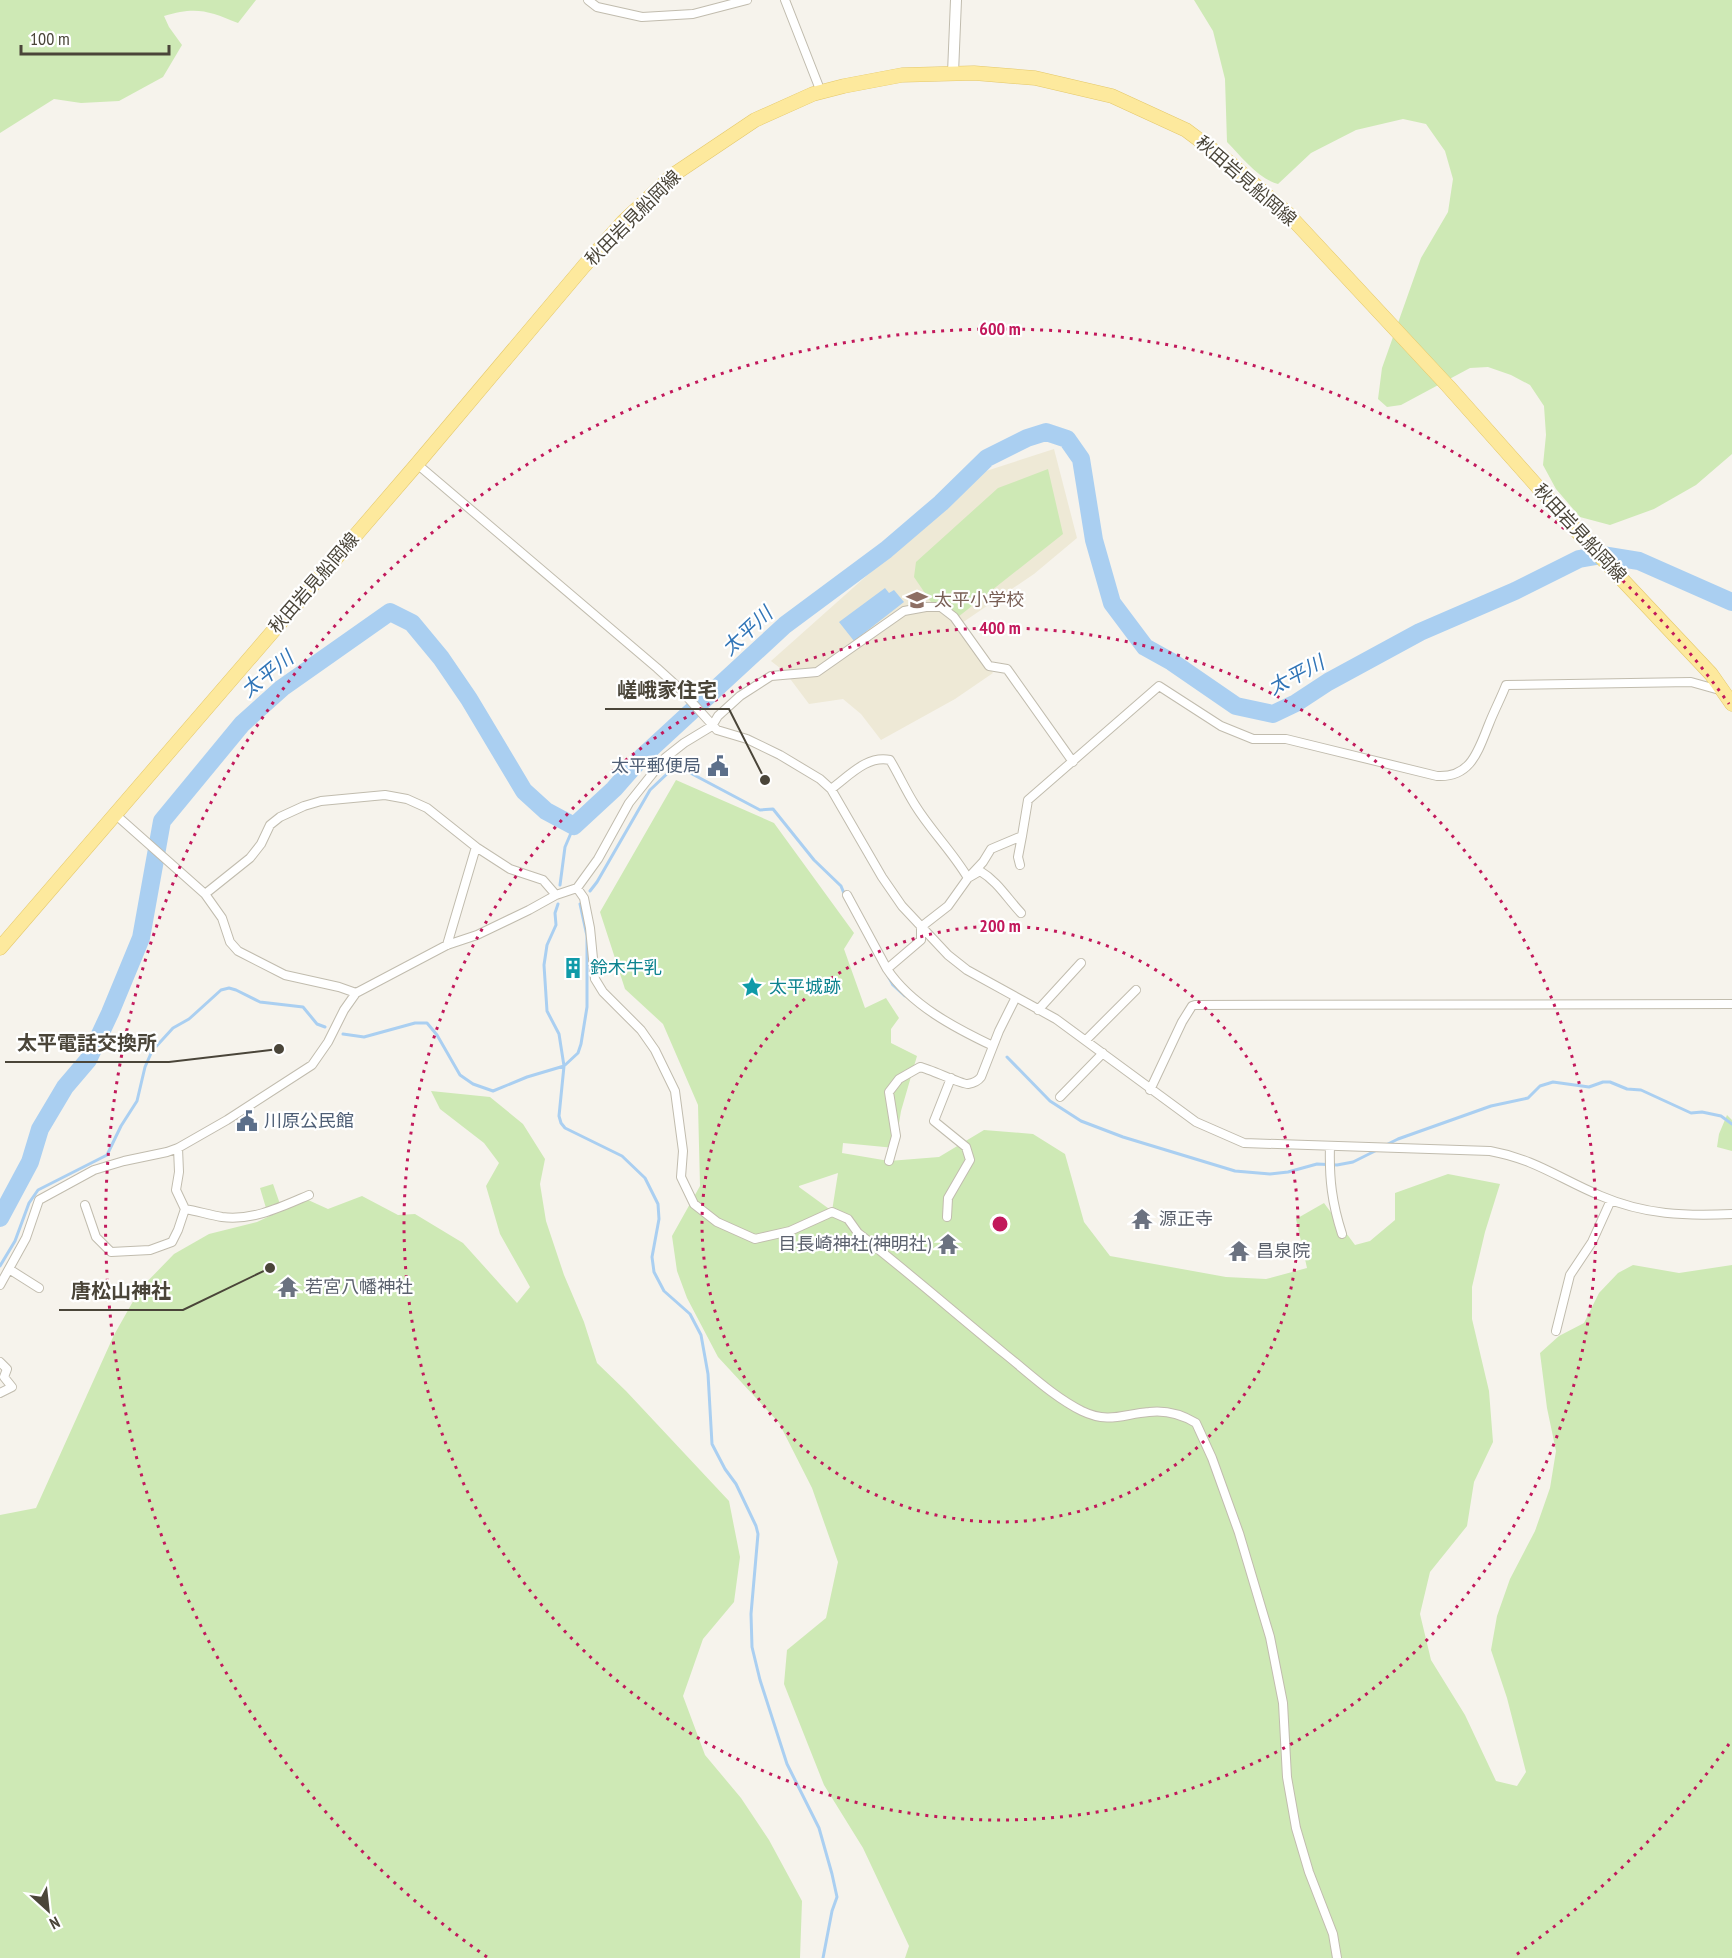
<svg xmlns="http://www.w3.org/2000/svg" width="1732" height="1958" font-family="'PT Sans Narrow','Noto Sans JP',sans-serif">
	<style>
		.education { fill: #eee9d6 }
		.green { fill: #cee9b5; fill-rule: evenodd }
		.water { fill: #aacff1 }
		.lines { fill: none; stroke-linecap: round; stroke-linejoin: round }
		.stream { stroke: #aacff1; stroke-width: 3 }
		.river { stroke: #aacff1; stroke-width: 18 }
		.minor-casing { stroke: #c1bcae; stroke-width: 10 }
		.tertiary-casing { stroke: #c1bcae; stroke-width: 12 }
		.primary-casing { stroke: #e4c86b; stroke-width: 15 }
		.minor { stroke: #fff; stroke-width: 8 }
		.tertiary { stroke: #fff; stroke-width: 10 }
		.primary { stroke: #fde99d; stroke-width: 14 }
		.ring { fill: none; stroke: #c2185b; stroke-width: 3; stroke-dasharray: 3 6 }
		.labels { text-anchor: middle; stroke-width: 4.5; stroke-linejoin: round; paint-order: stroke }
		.street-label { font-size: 18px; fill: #4a4539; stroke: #fff }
		.education-label { font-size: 18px; fill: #785e54; stroke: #fff; text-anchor: start }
		.service-label { font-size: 18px; fill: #4e5e75; stroke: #fff; text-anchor: end }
		.culture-label { font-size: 18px; fill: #0d838f; stroke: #fff; text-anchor: start }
		.worship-label { font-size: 18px; fill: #5b616d; stroke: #fff; text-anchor: start }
		.water-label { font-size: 20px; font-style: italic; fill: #3175b7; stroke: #fff }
		.centre { fill: #c2185b; stroke: #fff; stroke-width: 3 }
		.ring-label { font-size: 18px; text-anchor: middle; font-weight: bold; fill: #c2185b; stroke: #fff; stroke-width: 4.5; stroke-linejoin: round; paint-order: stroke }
		.leader { fill: none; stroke: #4a4539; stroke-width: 2 }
		.callout-dot { fill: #4a4539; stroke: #fff; stroke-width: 2 }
		.callout-label { font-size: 20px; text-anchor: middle; font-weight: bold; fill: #4a4539; stroke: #fff; stroke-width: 4.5; stroke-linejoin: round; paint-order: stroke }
	</style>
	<rect width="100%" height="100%" fill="#f6f3ec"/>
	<!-- education -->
	<path class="education" d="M1054,449l23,89 -43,36 -78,53 37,46 -38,26 -74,41 -20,-26 -18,-15 -34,5 -24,-32 -14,-11 212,-189z"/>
	<!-- green -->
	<path class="green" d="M0,0h256l-18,23c-29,-12 -42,-17 -74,-7l5,11 13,18 -19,32 -44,24 -38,2 -27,-4 -54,34z
		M1194,0h538v454l-36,31 -42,24 -44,16 -30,-8 -24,-28 -13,-24 3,-30 -2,-29 -14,-21 -19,-10 -23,-8 -18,1 -69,37 -14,2 -9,-8 4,-31 39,-110 27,-46 5,-33 -8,-28 -19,-27 -23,-5 -47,11 -45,23 -33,31c-20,-5 -37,-28 -51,-42l-2,-63 -12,-48z
		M1048,469l15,65 -105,83 -27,-15 -17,-25 2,-15 82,-74z
		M676,780l98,43 80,110 -10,16 21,59 21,-10 13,20 -8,11v14l26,13 -16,55 -6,37 -52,-5 -1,10 47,8 50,-4 45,-27 49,4 32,20 19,68 26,34 116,21 40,2 41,-11 -11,-49 28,-16 31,42 15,-4 25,-21v-27l53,-19 52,10 -15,48 -13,55v32l17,72 4,51 -19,40 -7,44 -37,46 -10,42 11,46 34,55 31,66 21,5 9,-14 -19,-74 -16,-48 6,-34 13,-37 25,-48 15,-43 6,-37 -9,-43 -7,-55 19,-17 25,-13 15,-30 19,-20 15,-8 46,8 53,-8v693h-827l4,-12 -46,-98 -39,-63 -40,-101 3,-34 39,-32 12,-56 -26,-74 -33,-65 -61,-66 -31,-59 -10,-27 -5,-35 28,-50 -2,-81 -35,-81 -38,-35 -25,-77zM838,1173l-6,38 -33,-24v-1z
		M431,1091l59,6 33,27 22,35 -5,25 6,37 18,54 20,47 13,41 29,28 103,110 11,56 -6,45 -31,37 -20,57 22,59 36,43 28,42 33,61 -2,57h-800v-443l36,-7 78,-173 26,-46 34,-35 35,-20 48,-12 49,-23 22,10 34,-13 36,19 17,-1 48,29 54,60 13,-16 -30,-53 -14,-48 13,-23 -15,-20 -44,-34z
		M1727,1115l5,5v31l-15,-4 2,-13z
		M273,1184l7,20 -14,4 -6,-20z"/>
	<!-- water -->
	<path class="water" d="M885,588l4,5 5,-3 10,12 -50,39 -15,-19z"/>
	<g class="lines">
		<!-- stream -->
		<path class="stream" d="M560,885l5,-38 9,-21
			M590,891l7,-9 53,-92 20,-19 9,-4 81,43 13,-1 41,51 27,26 4,10
			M558,904l-3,9 1,12 -9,20 -3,20 3,46 12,23 5,32 -5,50 2,7 4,5 57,28 23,22 13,26 1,15 -7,38 2,15 10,19 26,23 11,21 7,39 4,70 13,25 11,15 20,42 2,8 -7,80 1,33 8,33 27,84 32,64 13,46 5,23 -5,14 -9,47
			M888,976l5,9 12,11
			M343,1034l21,3 51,-14h12l10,12 23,40 13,9 20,7 34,-14 37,-11 14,-13 3,-9 6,-37v-71l-7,-32
			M1007,1057l43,44 31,20 42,16 112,34 35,3 18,-2 29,-8 20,1 16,-3 24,-12
			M1386,1145l12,-6 93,-33 37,-8 12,-12 13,-4 36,5 14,-5h7l17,7 14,1 50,23 11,-1 19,4 11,8
			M0,1266l15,-25 14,-38 9,-13 69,-35 14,-29 16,-25 8,-34 7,-16 21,-23 16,-9 32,-29 8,-2 7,2 24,12 43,5 14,17 8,3"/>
		<!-- river -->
		<path class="river" d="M0,1218l30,-56 10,-33 25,-42 23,-27 22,-47 31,-75 21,-117 80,-97 40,-36 108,-76 22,11 29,35 28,41 55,92 22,20 28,15 40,-37 29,-33 142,-131 101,-75 55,-47 46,-45 40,-20 19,-6 21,7 14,20 13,81 18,63 33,44 27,15 64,44 37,8 23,-11 32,-21 92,-50 95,-41 64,-32 23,-4 37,6 93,41"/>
		<defs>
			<path id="minor" d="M588,0l9,7 45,10 51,-3 54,-14
				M785,0l36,92
				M417,464l240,204 22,20 38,42 30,9 33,16 40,24 11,10 51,88 20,29 46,49 19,15 89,49 140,103 48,21 246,8c45,8 70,28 111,45 44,19 84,20 131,18
				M831,789c18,-13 36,-34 59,-29 9,15 16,31 25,45 16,26 37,46 53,73l12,-7c17,10 27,27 41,42
				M116,815l89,79 17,24 8,24 8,9 47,24 54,12 17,6
				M1020,865l-2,-8 4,-21
				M577,888l7,10 6,30 5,51 8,13 38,38 14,20 20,41 8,60 -2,26 13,27 23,18 38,17 35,-8 42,-19 16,7 10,14c50,39 98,81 147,121 25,20 49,43 77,57 27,13 41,3 67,1 17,-2 32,2 47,11l16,35 27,75 31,104 13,66 4,74 9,51 13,44 24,62 4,24
				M205,894l45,-36 11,-14 9,-19 10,-8 24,-11 17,-5 64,-6 22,4 20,9 49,39 34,22 33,11 13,15
				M847,895l40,74
				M447,945l29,-98
				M1038,1010l43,-47
				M1086,1040l50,-50
				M993,1046c-38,-18 -82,-41 -106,-77l34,-29v-13l27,-21 20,-28 15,-16 8,-13 31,-13 6,-36 131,-114 62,40 32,13h33l151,37c34,2 41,-25 52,-52 5,-13 12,-26 17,-39l185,-3 32,9
				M1150,1090l32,-68 10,-16 3,-1 537,-1
				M1060,1097l43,-44
				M1330,1146c-1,33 2,57 12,88
				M178,1148l1,24 -3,18 9,19c12,2 25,6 37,8 31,4 59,-10 87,-22
				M889,1161l7,-25 -7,-44 10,-13 21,-12c10,2 43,18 48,17 6,-1 10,-3 13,-7l18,-46 17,-34
				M85,1205l11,32 15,15 39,-2 22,-8 6,-12 7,-21
				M947,1217l1,-19 22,-38 -4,-13 -32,-26 17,-43
				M9,1269l30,19
				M0,1285l26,-47 13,-38 55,-30 30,-9 43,-9 11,-4 49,-28 85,-55 16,-23 16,-32 12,-17 91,-48 30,-10 52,-25 27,-15 21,-7 21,-29 31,-56 36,-45 19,-15 28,-17 6,-10 22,-20 31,-20 46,-4 87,-61 22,-4h15l13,10 35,49 18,3 66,93
				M1556,1331l14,-56 22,-33 19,-42
				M0,1362l7,7 -3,8 8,10 -12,6"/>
			<path id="tertiary" d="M953,73l3,-73"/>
			<path id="primary" d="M0,948l417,-484 167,-198 39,-44 50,-47 82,-55 58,-26 31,-8 58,-11 72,-2 61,5 77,18 74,34 44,33 58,51 160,172 136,153 127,135 21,30"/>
		</defs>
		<!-- minor casing -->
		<use href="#minor" class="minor-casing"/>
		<!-- tertiary casing -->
		<use href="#tertiary" class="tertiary-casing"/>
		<!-- primary casing -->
		<use href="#primary" class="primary-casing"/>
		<!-- minor -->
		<use href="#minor" class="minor"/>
		<!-- tertiary -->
		<use href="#tertiary" class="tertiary"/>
		<!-- primary -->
		<use href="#primary" class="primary"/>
	</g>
	<!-- distance rings -->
	<g class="ring">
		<circle cx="1000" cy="1224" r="298"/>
		<circle cx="1000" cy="1224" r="596"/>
		<path d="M1729 1744A895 895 0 0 1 1513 1957M487 1957A895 895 0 1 1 1729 704"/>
	</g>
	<!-- icons -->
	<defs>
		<symbol id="school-bare" viewBox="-9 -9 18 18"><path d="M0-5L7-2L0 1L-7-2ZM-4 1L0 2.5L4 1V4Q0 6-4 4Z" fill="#8d6e63" stroke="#fff" stroke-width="2.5" paint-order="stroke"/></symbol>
		<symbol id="civic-bare" viewBox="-9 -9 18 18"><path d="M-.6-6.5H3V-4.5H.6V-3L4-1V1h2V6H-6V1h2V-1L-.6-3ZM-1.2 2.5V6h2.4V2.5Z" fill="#5c6f8a" stroke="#fff" stroke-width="2.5" paint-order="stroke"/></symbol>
		<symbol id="building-bare" viewBox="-9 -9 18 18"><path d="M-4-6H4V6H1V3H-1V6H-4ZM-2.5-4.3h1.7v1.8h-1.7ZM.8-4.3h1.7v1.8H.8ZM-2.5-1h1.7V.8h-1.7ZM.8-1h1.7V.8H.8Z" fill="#0f9aa8" stroke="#fff" stroke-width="2.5" paint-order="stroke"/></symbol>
		<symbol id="sight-bare" viewBox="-9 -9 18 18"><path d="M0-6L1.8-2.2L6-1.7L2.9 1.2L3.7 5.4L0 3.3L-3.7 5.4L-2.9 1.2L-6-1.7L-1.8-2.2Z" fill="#0f9aa8" stroke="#fff" stroke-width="2.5" paint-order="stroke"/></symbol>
		<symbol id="temple-bare" viewBox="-9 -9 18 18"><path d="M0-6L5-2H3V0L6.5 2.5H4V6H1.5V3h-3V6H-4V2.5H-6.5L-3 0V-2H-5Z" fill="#6b7280" stroke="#fff" stroke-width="2.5" paint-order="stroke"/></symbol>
	</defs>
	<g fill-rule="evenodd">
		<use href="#school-bare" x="902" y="585" width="30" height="30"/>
		<use href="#civic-bare" x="703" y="751" width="30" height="30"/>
		<use href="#building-bare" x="558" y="953" width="30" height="30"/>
		<use href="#sight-bare" x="737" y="972" width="30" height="30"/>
		<use href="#civic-bare" x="232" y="1106" width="30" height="30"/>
		<use href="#temple-bare" x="1127" y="1204" width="30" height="30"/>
		<use href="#temple-bare" x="933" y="1229" width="30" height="30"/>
		<use href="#temple-bare" x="1224" y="1236" width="30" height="30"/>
		<use href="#temple-bare" x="273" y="1272" width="30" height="30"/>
	</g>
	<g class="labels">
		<!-- street labels -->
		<g class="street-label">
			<text transform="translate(1246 181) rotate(41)" y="6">秋田岩見船岡線</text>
			<text transform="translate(633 218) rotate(-45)" y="6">秋田岩見船岡線</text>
			<text transform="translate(1580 533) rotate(47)" y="6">秋田岩見船岡線</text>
			<text transform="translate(314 583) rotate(-49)" y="6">秋田岩見船岡線</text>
		</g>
		<!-- education labels -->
		<g class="education-label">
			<text x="934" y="606">太平小学校</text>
		</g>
		<!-- service labels -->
		<g class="service-label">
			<text x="701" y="772">太平郵便局</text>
			<text x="264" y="1127" text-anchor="start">川原公民館</text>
		</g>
		<!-- culture labels -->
		<g class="culture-label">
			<text x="590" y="974">鈴木牛乳</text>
			<text x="769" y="993">太平城跡</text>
		</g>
		<!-- worship labels -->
		<g class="worship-label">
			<text x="1159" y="1225">源正寺</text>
			<text x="931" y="1250" text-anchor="end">目長崎神社(神明社)</text>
			<text x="1256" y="1257">昌泉院</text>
			<text x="305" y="1293">若宮八幡神社</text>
		</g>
		<!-- water labels -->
		<g class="water-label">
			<text transform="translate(747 631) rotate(-43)" y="7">太平川</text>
			<text transform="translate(267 674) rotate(-39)" y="7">太平川</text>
			<text transform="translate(1296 675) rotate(-28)" y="7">太平川</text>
		</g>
	</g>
	<circle cx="1000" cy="1224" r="9" class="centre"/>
	<g class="ring-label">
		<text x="1000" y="335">600 m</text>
		<text x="1000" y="634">400 m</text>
		<text x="1000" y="932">200 m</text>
	</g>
	<!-- callouts -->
	<path class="leader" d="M765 780L729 709H605M279 1049L169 1062H5M270 1268L183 1310H59"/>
	<g class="callout-dot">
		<circle cx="765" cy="780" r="6"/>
		<circle cx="279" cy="1049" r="6"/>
		<circle cx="270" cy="1268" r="6"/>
	</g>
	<g class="callout-label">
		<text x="667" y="697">嵯峨家住宅</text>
		<text x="87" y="1050">太平電話交換所</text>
		<text x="121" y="1298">唐松山神社</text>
	</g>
	<!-- north arrow -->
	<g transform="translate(48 1910) rotate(153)" stroke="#ffffff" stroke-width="4.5" paint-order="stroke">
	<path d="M0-4.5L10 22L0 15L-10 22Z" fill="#4a4539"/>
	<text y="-9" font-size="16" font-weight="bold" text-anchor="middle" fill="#4a4539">N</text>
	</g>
	<!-- scale -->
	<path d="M21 45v9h148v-9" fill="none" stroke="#4a4539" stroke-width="3"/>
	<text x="30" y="45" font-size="18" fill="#4a4539" stroke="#ffffff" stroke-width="4.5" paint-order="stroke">100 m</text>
</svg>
